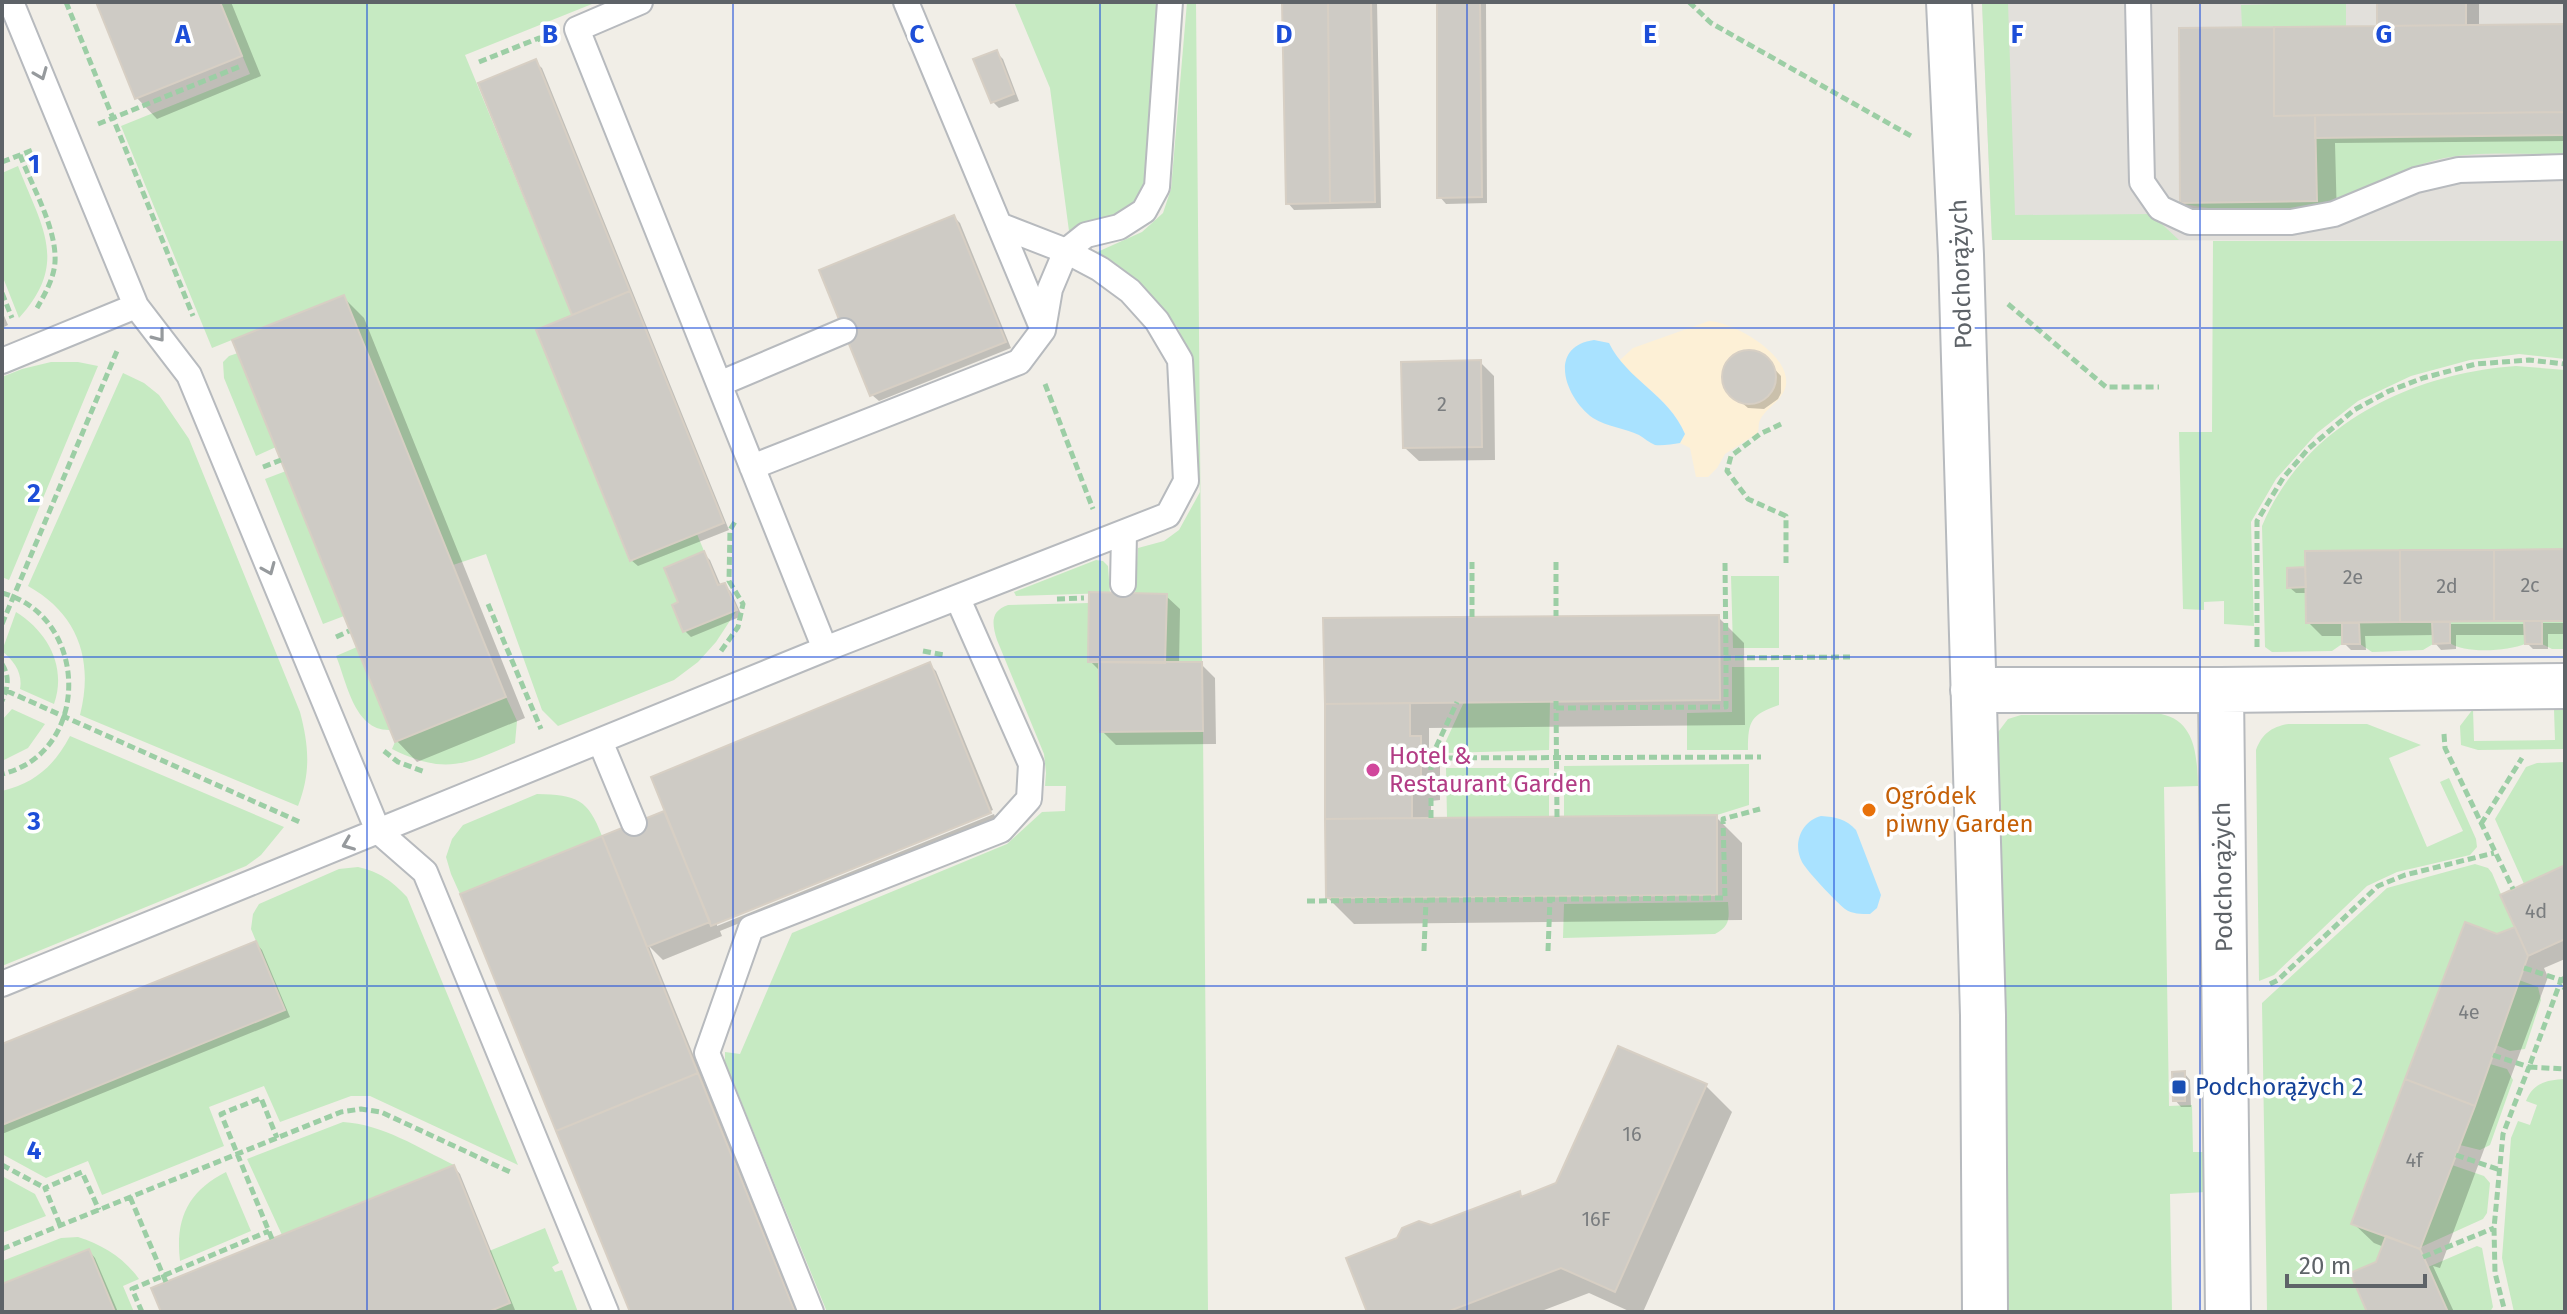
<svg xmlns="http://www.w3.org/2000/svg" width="2567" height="1314" font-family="'Fira Sans',sans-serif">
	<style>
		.industrial { fill: #e2e0db }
		.green { fill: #c6eac2 }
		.sand { fill: #fdf0d6 }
		.water { fill: #a9e2ff }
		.shadow { fill: #0003; fill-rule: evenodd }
		.building { fill: #cecbc5; stroke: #d7cfc4; stroke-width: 2 }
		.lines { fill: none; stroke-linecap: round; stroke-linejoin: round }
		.service-casing { stroke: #b7babe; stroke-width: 28 }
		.minor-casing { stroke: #b7babe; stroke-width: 48 }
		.path { stroke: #9ccea5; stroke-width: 5; stroke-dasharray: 8 4; stroke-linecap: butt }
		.service { stroke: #fff; stroke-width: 24 }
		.minor { stroke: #fff; stroke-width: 44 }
		.oneway { stroke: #969a9d }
		.grid { fill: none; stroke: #1d4ed8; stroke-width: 2; stroke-opacity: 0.55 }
		.hotel-dot { fill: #d1479c; stroke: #fff; stroke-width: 3 }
		.food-dot { fill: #e8710a; stroke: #fff; stroke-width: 3 }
		.transit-dot { fill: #1a4fb4; stroke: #fff; stroke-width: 3 }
		.labels { text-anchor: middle; stroke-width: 7; stroke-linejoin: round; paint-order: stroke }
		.number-label { font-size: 20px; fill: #7a7d7f }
		.street-label { font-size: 24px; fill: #5e6368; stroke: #fff }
		.hotel-label { font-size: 24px; fill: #b23c85; stroke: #fff; text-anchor: start }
		.food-label { font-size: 24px; fill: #c56008; stroke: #fff; text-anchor: start }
		.transit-label { font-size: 24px; fill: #164399; stroke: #fff; text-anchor: start }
		.grid-label { font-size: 26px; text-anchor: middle; font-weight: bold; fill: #1d4ed8; stroke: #fff; stroke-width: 7; stroke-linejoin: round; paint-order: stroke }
	</style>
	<rect width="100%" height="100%" fill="#f1eee7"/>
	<!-- industrial -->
	<path class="industrial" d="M1982,2h583v239l-573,-1z"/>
	<!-- green -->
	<path class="green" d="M220,2h377l-132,53 107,260 -36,15 93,230 68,-26 7,17 -39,17 72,42 -21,32 -18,20 -24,18 -116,46 -16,-16 -56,-156 -33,11 -109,-270 -132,53 -91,-222 129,-52z
		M1014,2h141l3,8 -10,159c-12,51 -35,49 -79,62l-19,-143z
		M1187,2h9l6,660 -37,1 2,-69 -32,-1 3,-45 26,-7 15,-11 21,-38 -8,-128 -14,-36 -17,-20 -66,-55 47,-21 21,-19 8,-24z
		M1982,2h26l7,213 136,-1 28,26h-187z
		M2346,2v24l-104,1 -1,-22z
		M2565,135v19c-42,1 -88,-4 -129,6 -35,9 -64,28 -98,39 -48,16 -109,15 -158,4l137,-2 -2,-63z
		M18,166c23,60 52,96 1,152l-17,-43v-102z
		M2213,241h352v118l-46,-5 -23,3 -26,3 -59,16 -53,25 -41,32 -41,46 -25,43 3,104 -30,-2v-23l-20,1v8l-21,-1 -4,-177h33z
		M238,353l38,94 -20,9 -32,-78 -1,-16 6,-6z
		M51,362h27l20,4 -89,214 -7,-3v-200l20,-8z
		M2516,366l49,4v179l-259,2 -1,16 -17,1 -1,19h19v36h36v21l-10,7 -60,1 -7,-5 -3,-121c42,-101 150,-153 254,-160z
		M123,373l21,10 15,12 30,44 111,273c9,34 11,61 -2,94l-218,-91c14,-55 -2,-101 -52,-129z
		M286,471l58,145 -21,8 -58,-145z
		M1096,560l7,1 5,5 2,27 -94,3 -2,-4z
		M1731,576h48v72h-46z
		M1089,603l10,59 1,69h103l5,581h-381l-102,-250v-10l15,2 52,-121 215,-89 35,-32 23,-1 1,-25h-21l1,-13 -2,-19 -47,-114c-5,-16 -7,-29 11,-35z
		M16,612c32,20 51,55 38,92l-34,-15c3,-16 -6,-28 -18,-38z
		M2524,621l1,23c-16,7 -61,10 -75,-1v-21z
		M2542,621h23v28h-13l-10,-5z
		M2432,622l1,22 -10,6 -51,2 -12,-8 -1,-21z
		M357,647l33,83c-36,1 -43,-48 -54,-74z
		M1732,667h47v38c-28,10 -31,15 -31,45h-61v-37l45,-1z
		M506,697l11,24 -2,22c-51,22 -70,32 -123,6l3,-7z
		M1550,701l-1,49 -104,3 1,-12 18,-39z
		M12,709l33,15 -17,24 -26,13v-41z
		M2473,709l1,32 81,-1 -1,-31h11v40l-87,1 -17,-5 -1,-19z
		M2161,714c35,7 36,43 37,72l-34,1 5,319 23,-1 1,47h11l2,40 -36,2 2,118h-168l-12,-572 16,-21 13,-4z
		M2288,724h79l54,21 -32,13 38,89 36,-16 -23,-49 9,-4 27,61 1,8 -7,8 -73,17 -30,14 -93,89 -15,6 -3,-231c6,-16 15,-23 32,-26z
		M70,736l214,91 -23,28 -15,11 -244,100v-175c33,-8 52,-25 68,-55z
		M2565,762v103l-41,19 -29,-65 31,-52 11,-4z
		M1749,764v41l-32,10 -153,2v-51z
		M1446,768h103v49l-102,1z
		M537,794c40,1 51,5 65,42l-142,58 -9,-20 -5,-17 6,-18 11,-14z
		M2475,864l13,4 4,5 23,54 -18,7 -32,-12 -114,301 35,13 -10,26 -26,11 17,39h-100l-5,-309 125,-115z
		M358,867c22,5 34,14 49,30l111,268 -148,-69h-19l-71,26 -16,-36 -55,21 15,39 -122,49 -14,-34 -42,17 -44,-24v-29l282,-115 -33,-81 2,-15 6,-10 80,-35z
		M1728,902c1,15 3,24 -13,32l-152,4 1,-34z
		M2519,980l19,7 3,13 -16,49 -15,2 -14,-6z
		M2490,1064l17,5 6,11 -23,65 -10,5 -20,-5z
		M2565,1079v233h-51l-12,-54 9,-120 7,-17 12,4 7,-20 -11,-4c7,-18 20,-21 39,-22z
		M343,1122c39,2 76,26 111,43l-172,70 -35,-76z
		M2452,1165l32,11 6,7 -3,30 -4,6 -62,28z
		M226,1172l25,59 -71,30c-5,-42 8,-70 46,-89z
		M2,1176l33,18 11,22 -44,17z
		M545,1228l14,35 -7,4 3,5 7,-2 16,42h-90l22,-9 -21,-52z
		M78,1237c25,8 46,21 61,42l-16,7 11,26h-19l-26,-63 -87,35v-23l59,-23z
		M2477,1246l5,2 11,59 -3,5h-42l-20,-45z"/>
	<!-- sand -->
	<path class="sand" d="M1709,321c26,2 81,33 77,64 -3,16 -20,22 -26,35 -2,4 -1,9 -2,13l-33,21 -8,14 -9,9h-12l-6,-29 -10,-5 5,-9c-13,-33 -43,-48 -66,-73l14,-13z"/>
	<!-- water -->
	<path class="water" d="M1594,340l15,3c18,37 60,52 76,91l-5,9c-7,1 -18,3 -25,2 -5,-2 -11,-7 -16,-10 -14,-7 -32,-8 -46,-17 -27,-19 -47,-71 1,-78z
		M1821,816c15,1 25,3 35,14l25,65 -4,13 -7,6c-9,0 -18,0 -25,-5 -8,-6 -39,-39 -43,-47 -10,-19 0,-41 19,-46z"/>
	<!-- shadow -->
	<path class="shadow" d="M98,2h133l30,74 -104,43 -20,-21z
		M1284,2h93l4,206 -87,2 -6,-7z
		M1439,2h47l1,201 -41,1 -6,-7z
		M2379,2h100v25l86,-1v115l-230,2 2,78 -135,1 -20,-20 200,-174z
		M996,52l7,7 16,42 -20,7 -6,-6z
		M535,62l7,6 187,462 -91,36 -7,-6 -56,-244 -95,-232z
		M954,217l6,6 51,125 -132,53 -7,-6z
		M343,297l21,21 161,400 -108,44 -20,-21z
		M2,311l6,14 -6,3z
		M1746,352l16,3 19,21v17l-3,6 -14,10 -16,-1 -21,-18 -3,-16 2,-8 12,-12z
		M1480,362l14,14 1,84 -76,1 -14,-13z
		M2565,551v68h-28l4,4h24v11h-17v15h-15l-6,-6 -1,-8h-70v14l-15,1 -6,-7 -1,-8 -69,1 1,14h-15l-7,-7v-7h-22l-14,-14v-29h-12l-7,-6v-17zM2526,619v5h-87l-1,-4z
		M704,554l6,6 11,26 4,-1 6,7 11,24 -51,21 -6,-6 -4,-28z
		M1166,596l14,13 -1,56 22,-1 14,14 1,66 -100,1 -14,-14 -1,-59 -11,-11z
		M1718,617l26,26 1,82 -316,3v20l11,10v42l-9,1v19l285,-3 26,26v77l-388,4 -26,-26 -1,-194z
		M930,665l6,6 57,139 -276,112v4l277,-112 2,5 -276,112 2,5 -59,24 -14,-14 149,366h-166l-30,-473 6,6 56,-32 6,6z
		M2565,868v91l-21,9 4,9 -108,291 -7,-2 21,46h-85l8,-48 7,-17 -10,-4 -21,-20 144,-286 17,-8z
		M256,943l6,7 28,67 -288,117v-88z
		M2184,1073l6,7 1,27h-10l-6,-7z
		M1706,1086l26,26 -89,200h-12l-42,-19 -50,19h-170l62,-84 88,-35 5,5 34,-13z
		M454,1167l6,7 55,136 -5,2h-346z
		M89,1251l6,7 23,54h-116v-26z"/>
	<!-- building -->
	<path class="building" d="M96,2h124l22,54 -107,43z
		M1282,2h46l2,201 -44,1z
		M1328,2h43l4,200 -45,1z
		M1437,2h43l2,195 -45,1z
		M2377,2h89v23l-89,1z
		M2565,24v88l-291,4v-89z
		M2274,27v89l41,-1 2,86 -137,2 -1,-175z
		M997,50l17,44 -23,9 -18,-44z
		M536,59l94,232 -58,24 -94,-232z
		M2565,112v23l-250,3v-23z
		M954,215l52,127 -136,54 -51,-126z
		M630,291l94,232 -94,38 -94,-231z
		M344,295l162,402 -111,45 -163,-402z
		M1722 377a27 27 0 1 1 54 0a27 27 0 1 1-54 0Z
		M1481,360l1,87 -79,1 -2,-86z
		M2565,549v72h-71v-71z
		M2400,550h94v71l-94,1z
		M2400,550v72l-94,1 -1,-72z
		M704,551l14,34 7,-2 12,27 -54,22 -11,-27 6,-3 -14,-34z
		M2305,567l1,20 -19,1v-20z
		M1089,592l78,2 -2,69 -77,-1z
		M1719,615l1,85 -395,4 -2,-86z
		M2524,621h18v23h-17z
		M2432,622h18v21l-17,1z
		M2342,623h17l1,21h-18z
		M930,662l61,151 -280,113 -60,-149z
		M1099,662h103l1,69 -103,1z
		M1410,703v33h11v45h-9v37l-87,1v-115z
		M664,811l46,111 -63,25 -45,-111z
		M1717,815v80l-391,3 -1,-79z
		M602,836l96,237 -142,58 -96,-237z
		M2565,865v74l-37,17 -28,-61z
		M2465,922l32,12 18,-7 13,29 -53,150 -70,-27z
		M256,941l29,69 -283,115v-81z
		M1618,1046l89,38 -92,208 -54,-24 -114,44h-80l-21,-54 51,-20 5,-10 17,-7 12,4 89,-34 1,6 35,-14z
		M2185,1071v30h-12l-1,-29z
		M698,1073l97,239h-165l-74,-181z
		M2405,1079l70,27 -55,143 -69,-25z
		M454,1165l56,138 -22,9h-327l-10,-24z
		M2386,1236l34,13 28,63h-81l-17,-39 26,-11z
		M89,1249l26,63h-113v-28z"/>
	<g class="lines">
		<defs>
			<path id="service" d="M906,2l137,328
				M2138,2l4,180 18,26 30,14h101l43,-8 82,-34 43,-10 106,-3
				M2,361l134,-55
				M719,384l125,-53
				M752,467l267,-105 24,-32 7,-41 16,-38 20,-16 33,-8 25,-16 13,-24 13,-185
				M1123,584l1,-51
				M825,649l343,-134 18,-34 -6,-121 -23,-39 -27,-30 -30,-22 -34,-18 -67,-26
				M600,741l34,82
				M2,984l376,-153 -189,-456 -53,-69 -125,-304
				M606,1312l-181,-440 -47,-41 447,-182 -248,-620 63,-27
				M811,1312l-104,-259 44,-125 250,-98 28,-31 2,-35 -73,-165"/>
			<path id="minor" d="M1949,2l12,253 22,760 2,297
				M1973,690h248l7,622
				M2221,690l344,-4"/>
		</defs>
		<!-- service casing -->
		<use href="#service" class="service-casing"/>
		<!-- minor casing -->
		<use href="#minor" class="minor-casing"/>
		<!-- path -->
		<path class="path" d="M66,2l127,314
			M1689,2l22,21 200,113
			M479,62l60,-24 2,4
			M98,124l143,-58
			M20,155c12,31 37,74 35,107 -1,16 -10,32 -18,46
			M2,162l31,-12
			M2,293l10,25
			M2008,304l98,83h53
			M1045,384l48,125
			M1781,424l-21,10 -29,22 -4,15 21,28 38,17v47
			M263,467l18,-7
			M1556,562v54
			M1725,563l1,95
			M2,593c88,23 90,160 0,181
			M1057,599l27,-1
			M488,604l53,125
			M1472,617v-55
			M2,624l115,-273
			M336,637l13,-6
			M2257,647v-126l26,-43 26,-30 45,-38 35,-19 34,-13 53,-14 53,-4 36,4
			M721,651l17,-24 5,-23 -14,-23 1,-51 6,-10
			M923,651l21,4
			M2,664c8,13 6,24 0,37
			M7,691l295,132
			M1556,701l1,116
			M1556,708l170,-1v-49l124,-1
			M2444,734l1,14 68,141
			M384,751l14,11 27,10
			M1421,758l340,-1
			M1431,818v-60l26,-56
			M2481,824l41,-66
			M1307,901l418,-3 -2,-79 37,-10
			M1424,951l2,-51
			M1548,951l2,-52
			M2524,968l37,12 -32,87 36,2
			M2565,978l-4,2 4,9
			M2270,984l8,-4 100,-94 27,-11 89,-22
			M2493,1055l36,12 -26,67 -9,94 1,45 10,39
			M2456,1155l44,15
			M2,1165l43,23
			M130,1197l36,85
			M60,1225l-15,-37 37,-16 17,38
			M272,1239l-51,-125 40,-16 16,40
			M2,1249l339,-137 20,-3 20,3 129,60
			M2423,1257l71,-29
			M142,1312l-10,-23 137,-58"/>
		<!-- service -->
		<use href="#service" class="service"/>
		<!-- minor -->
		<use href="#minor" class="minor"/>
	</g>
	<!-- one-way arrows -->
	<defs><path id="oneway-chevron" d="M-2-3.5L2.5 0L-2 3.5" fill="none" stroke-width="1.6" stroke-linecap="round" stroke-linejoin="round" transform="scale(2)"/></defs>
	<g class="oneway">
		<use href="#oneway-chevron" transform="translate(41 74) rotate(68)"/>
		<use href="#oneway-chevron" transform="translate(159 336) rotate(52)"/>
		<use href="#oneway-chevron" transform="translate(269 569) rotate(67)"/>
		<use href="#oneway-chevron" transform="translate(348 844) rotate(158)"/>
	</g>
	<!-- grid -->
	<path class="grid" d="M367,2v1310M733,2v1310M1100,2v1310M1467,2v1310M1834,2v1310M2200,2v1310M2,328h2563M2,657h2563M2,986h2563"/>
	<!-- markers -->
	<circle class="hotel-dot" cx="1373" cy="770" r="8"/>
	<circle class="food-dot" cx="1869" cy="810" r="8"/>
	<rect class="transit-dot" x="2171" y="1079" width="16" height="16" rx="4"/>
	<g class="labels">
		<!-- number labels -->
		<g class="number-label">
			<text x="1442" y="411">2</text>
			<text x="2353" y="584">2e</text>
			<text x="2530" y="592">2c</text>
			<text x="2447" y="593">2d</text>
			<text x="2536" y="918">4d</text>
			<text x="2469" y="1019">4e</text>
			<text x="1632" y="1141">16</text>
			<text x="2414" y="1167">4f</text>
			<text x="1596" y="1226">16F</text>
		</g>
		<!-- street labels -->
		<g class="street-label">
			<text transform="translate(1961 274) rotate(-92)" y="8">Podchorążych</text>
			<text transform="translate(2223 877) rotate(-91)" y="8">Podchorążych</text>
		</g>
		<!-- hotel labels -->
		<g class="hotel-label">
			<text x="1389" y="764">Hotel &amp;<tspan x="1389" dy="28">Restaurant Garden</tspan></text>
		</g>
		<!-- food labels -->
		<g class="food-label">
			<text x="1885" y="804">Ogródek<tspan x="1885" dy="28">piwny Garden</tspan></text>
		</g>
		<!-- transit labels -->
		<g class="transit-label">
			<text x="2195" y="1095">Podchorążych 2</text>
		</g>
	</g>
	<g class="grid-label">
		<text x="183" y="43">A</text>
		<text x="550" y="43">B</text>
		<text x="917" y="43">C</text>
		<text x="1284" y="43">D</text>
		<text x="1650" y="43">E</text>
		<text x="2017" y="43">F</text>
		<text x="2384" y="43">G</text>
		<text x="34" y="173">1</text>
		<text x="34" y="502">2</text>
		<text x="34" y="830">3</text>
		<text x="34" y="1159">4</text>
	</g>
	<!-- border -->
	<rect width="2567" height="1314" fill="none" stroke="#5e6368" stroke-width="8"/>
	<!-- scale -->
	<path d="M2287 1274v12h138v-12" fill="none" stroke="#5e6368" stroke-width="4"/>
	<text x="2299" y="1274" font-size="24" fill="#5e6368" stroke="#ffffff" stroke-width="6" paint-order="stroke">20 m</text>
</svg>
